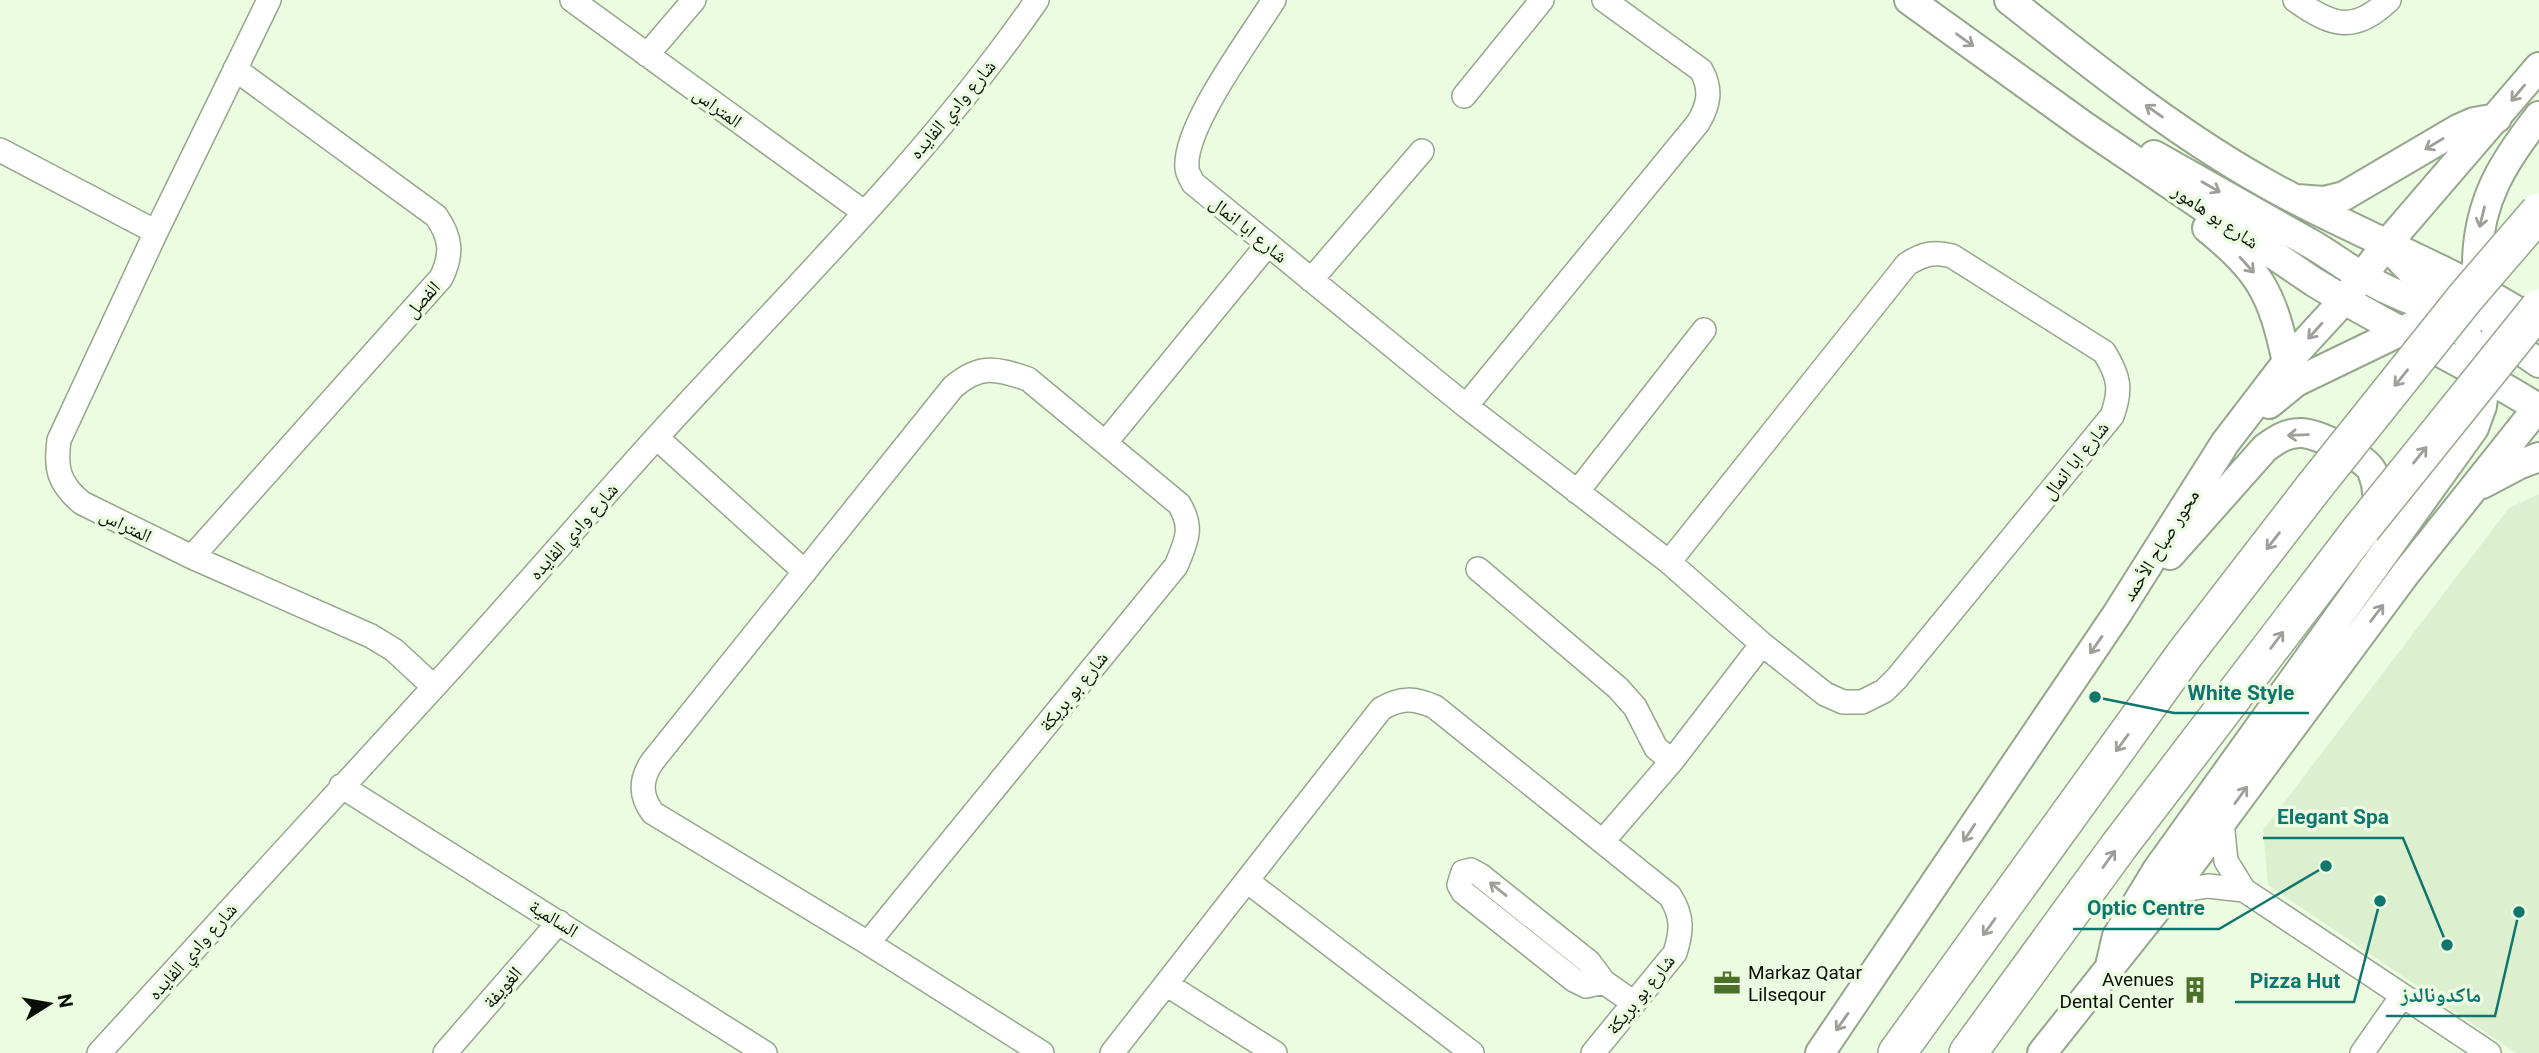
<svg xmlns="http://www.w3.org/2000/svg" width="2539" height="1053" font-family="Roboto,'Noto Naskh Arabic',sans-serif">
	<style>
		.built { fill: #dcefce }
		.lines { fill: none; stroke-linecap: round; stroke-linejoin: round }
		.minor-casing { stroke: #96a68c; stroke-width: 26 }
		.tertiary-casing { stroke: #96a68c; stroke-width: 32 }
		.trunk-casing { stroke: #96a68c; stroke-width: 40 }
		.minor { stroke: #fff; stroke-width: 23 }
		.tertiary { stroke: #fff; stroke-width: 28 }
		.trunk { stroke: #fff; stroke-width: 37 }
		.trunk-bridge-casing { stroke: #96a68c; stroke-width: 40; stroke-linecap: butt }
		.trunk-bridge { stroke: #fff; stroke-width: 37 }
		.oneway { stroke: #9d9f9b }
		.labels { text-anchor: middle; stroke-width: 7; stroke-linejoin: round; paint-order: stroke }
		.street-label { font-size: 19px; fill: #090f06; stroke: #ebfce0 }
		.poi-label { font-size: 19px; fill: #090f06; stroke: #ebfce0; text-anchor: start }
		.leader { fill: none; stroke: #0f766e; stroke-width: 2.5 }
		.callout-dot { fill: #0f766e; stroke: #ebfce0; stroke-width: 2.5 }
		.callout-label { font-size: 21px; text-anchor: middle; font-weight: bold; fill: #0f766e; stroke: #ebfce0; stroke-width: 7; stroke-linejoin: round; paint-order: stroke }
	</style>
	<rect width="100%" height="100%" fill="#ebfce0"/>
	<!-- built -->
	<path class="built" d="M2539,494v559h-23l-248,-168 -5,-55 246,-322z"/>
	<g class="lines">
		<defs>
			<path id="minor" d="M269,0l-113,232 -97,208c-4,29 0,44 23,63l110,54 179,79 23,14 40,37
				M572,0l293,213
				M1274,0c-23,37 -91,127 -87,168 0,5 4,10 6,15l273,223 203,156 93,82 63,50 18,8h19l22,-11 13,-13 215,-262c10,-27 7,-40 -8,-64l-152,-96c-18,-5 -29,-2 -45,8l-238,298
				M2295,0c37,26 59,34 94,0
				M647,55l47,-55
				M1464,96l78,-96
				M0,150l156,82
				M1311,280l111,-129
				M1466,406l232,-283c11,-18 14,-34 3,-53l-97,-70
				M657,438l148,134
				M1106,442l162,-198
				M1577,492l127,-162
				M192,557l249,-279c12,-24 10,-41 -5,-62l-201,-147
				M1478,569l140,119 17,19 21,41 16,13
				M341,786l424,267
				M2222,822l4,39 18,29 245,163
				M1603,841l69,-80 90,-117
				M1247,881l225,172
				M2170,892l38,-6 36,4
				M868,943l308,-377c10,-24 18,-38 3,-62l-151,-125c-32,-11 -48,-15 -75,8l-301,375c-12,18 -12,34 1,51l215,130 174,110
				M1604,982l-18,4 -12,-6 -111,-88 -4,-7 4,-13 8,-2 9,5 109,87 15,20 30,21
				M1166,984l109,69
				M99,1053c111,-122 223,-244 335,-366 75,-82 147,-166 222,-249 130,-143 271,-279 381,-438
				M445,1053l114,-131
				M1112,1053l269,-344c20,-12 33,-11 54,-2l235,189c13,20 12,35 5,57l-82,100
				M2362,1053l40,-57"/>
			<path id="tertiary" d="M1909,0l175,126 230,156c73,45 151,80 224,126
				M2009,0c85,67 170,136 265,188 87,48 182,82 265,137
				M2154,155c53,30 106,60 159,90 17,10 33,22 50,32 52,30 104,44 164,40
				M2297,199l27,2 20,-5 114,-67 16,-7 23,-4
				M2207,228c55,45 65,66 80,134
				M2478,292c-3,-10 -1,-22 -1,-32 2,-60 26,-98 62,-144
				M2496,333l43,30
				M2269,404l27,-22 118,-57
				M2482,484l36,-19 21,-8
				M2170,555l95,-107c11,-8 21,-15 35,-15 16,-1 65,24 72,38 7,17 6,31 4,49
				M2110,966l7,-30 40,-66 317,-442 8,-22 4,-31 -15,-33 -19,-29 -66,-68
				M1820,1053l297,-439 108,-171 62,-81 57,-62 42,-55 153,-178
				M2042,1053l128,-161 236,-319 133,-167"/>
			<path id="trunk" d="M1897,1053l288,-399 129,-167
				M1968,1053l151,-207 243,-318"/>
		</defs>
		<!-- minor casing -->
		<use href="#minor" class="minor-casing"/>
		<!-- tertiary casing -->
		<use href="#tertiary" class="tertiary-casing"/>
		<!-- trunk casing -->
		<use href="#trunk" class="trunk-casing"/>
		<!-- minor -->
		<use href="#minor" class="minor"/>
		<!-- tertiary -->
		<use href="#tertiary" class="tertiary"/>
		<!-- trunk -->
		<use href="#trunk" class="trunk"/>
		<defs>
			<path id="trunk-bridge" d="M2314,487l151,-189 74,-86
				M2362,528l177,-220"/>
		</defs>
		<!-- trunk-bridge casing -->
		<use href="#trunk-bridge" class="trunk-bridge-casing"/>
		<!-- trunk-bridge -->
		<use href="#trunk-bridge" class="trunk-bridge"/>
	</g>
	<!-- one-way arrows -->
	<defs><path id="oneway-shaft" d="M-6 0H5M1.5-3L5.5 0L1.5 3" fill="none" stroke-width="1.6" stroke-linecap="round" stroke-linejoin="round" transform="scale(1.75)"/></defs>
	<g class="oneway">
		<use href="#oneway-shaft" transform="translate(1965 40) rotate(36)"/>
		<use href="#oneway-shaft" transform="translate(2518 93) rotate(130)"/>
		<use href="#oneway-shaft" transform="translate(2154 111) rotate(-145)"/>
		<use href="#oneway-shaft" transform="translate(2434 144) rotate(149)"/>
		<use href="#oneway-shaft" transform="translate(2211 187) rotate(30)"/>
		<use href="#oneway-shaft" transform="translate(2482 217) rotate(104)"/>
		<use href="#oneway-shaft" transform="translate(2247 265) rotate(48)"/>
		<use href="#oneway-shaft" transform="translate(2315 331) rotate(132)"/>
		<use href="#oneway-shaft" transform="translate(2401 378) rotate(129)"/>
		<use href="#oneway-shaft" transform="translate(2298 435) rotate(178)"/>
		<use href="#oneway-shaft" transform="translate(2420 455) rotate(-51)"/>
		<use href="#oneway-shaft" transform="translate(2273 541) rotate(128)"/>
		<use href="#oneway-shaft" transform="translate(2377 613) rotate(-53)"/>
		<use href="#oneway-shaft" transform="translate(2277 640) rotate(-53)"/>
		<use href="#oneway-shaft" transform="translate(2096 645) rotate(125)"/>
		<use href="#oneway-shaft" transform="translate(2122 743) rotate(126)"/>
		<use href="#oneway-shaft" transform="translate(2241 795) rotate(-54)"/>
		<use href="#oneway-shaft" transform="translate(1969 833) rotate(124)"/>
		<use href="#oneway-shaft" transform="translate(2109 859) rotate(-54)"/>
		<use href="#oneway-shaft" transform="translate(1498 889) rotate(-141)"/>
		<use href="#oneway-shaft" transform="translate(1989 927) rotate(126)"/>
		<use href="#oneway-shaft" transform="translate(1842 1022) rotate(125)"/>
	</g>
	<!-- icons -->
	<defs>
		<symbol id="office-bare" viewBox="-9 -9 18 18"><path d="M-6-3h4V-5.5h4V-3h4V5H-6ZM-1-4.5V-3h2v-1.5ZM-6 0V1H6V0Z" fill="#4a702a" stroke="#ebfce0" stroke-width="2.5" paint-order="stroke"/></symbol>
		<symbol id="building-bare" viewBox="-9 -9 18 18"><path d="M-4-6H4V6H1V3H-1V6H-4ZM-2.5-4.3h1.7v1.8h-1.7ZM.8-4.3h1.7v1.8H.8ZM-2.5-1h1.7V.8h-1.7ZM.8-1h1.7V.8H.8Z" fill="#4a702a" stroke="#ebfce0" stroke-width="2.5" paint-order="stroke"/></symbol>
	</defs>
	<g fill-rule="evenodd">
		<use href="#office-bare" x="1708" y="964" width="38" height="38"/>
		<use href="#building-bare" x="2176" y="971" width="38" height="38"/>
	</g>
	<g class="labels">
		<!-- street labels -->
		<g class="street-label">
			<text transform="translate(718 107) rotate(36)" y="7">المتراس</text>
			<text transform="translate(952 109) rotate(-50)" y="7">شارع وادي الفايده</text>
			<text transform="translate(2216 216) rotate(34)" y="7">شارع بو هامور</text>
			<text transform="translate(1249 229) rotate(39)" y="7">شارع ابا انمال</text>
			<text transform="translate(422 299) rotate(-48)" y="7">الفصل</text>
			<text transform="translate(2075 460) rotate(-51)" y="7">شارع ابا انمال</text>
			<text transform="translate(126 525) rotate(26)" y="7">المتراس</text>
			<text transform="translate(573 531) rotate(-48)" y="7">شارع وادي الفايده</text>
			<text transform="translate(2160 545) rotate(-58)" y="7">محور صباح الأحمد</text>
			<text transform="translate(1073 691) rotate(-51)" y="7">شارع بو بريكة</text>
			<text transform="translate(554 918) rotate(32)" y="7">السالمية</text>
			<text transform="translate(192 951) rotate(-48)" y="7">شارع وادي الفايده</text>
			<text transform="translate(502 987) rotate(-49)" y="7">الغويفة</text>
			<text transform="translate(1640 994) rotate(-51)" y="7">شارع بو بريكة</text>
		</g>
		<!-- poi labels -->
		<g class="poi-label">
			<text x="1748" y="979">Markaz Qatar<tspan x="1748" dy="22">Lilseqour</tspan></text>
			<text x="2174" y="986" text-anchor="end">Avenues<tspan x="2174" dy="22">Dental Center</tspan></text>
		</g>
	</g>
	<!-- callouts -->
	<path class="leader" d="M2095 697L2174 713H2309M2447 945L2403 838H2263M2326 866L2219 929H2073M2380 901L2354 1002H2235M2519 912L2495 1016H2386"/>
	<g class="callout-dot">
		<circle cx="2095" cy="697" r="7"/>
		<circle cx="2447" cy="945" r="7"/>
		<circle cx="2326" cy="866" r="7"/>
		<circle cx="2380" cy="901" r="7"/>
		<circle cx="2519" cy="912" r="7"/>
	</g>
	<g class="callout-label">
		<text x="2241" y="700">White Style</text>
		<text x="2333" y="824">Elegant Spa</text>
		<text x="2146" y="915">Optic Centre</text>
		<text x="2295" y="988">Pizza Hut</text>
		<text x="2441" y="1002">ماكدونالدز</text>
	</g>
	<!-- north arrow -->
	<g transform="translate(49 1004) rotate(79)" stroke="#ebfce0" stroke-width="5" paint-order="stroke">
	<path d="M0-5L12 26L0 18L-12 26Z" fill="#090f06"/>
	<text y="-10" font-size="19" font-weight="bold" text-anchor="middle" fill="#090f06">N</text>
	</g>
</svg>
